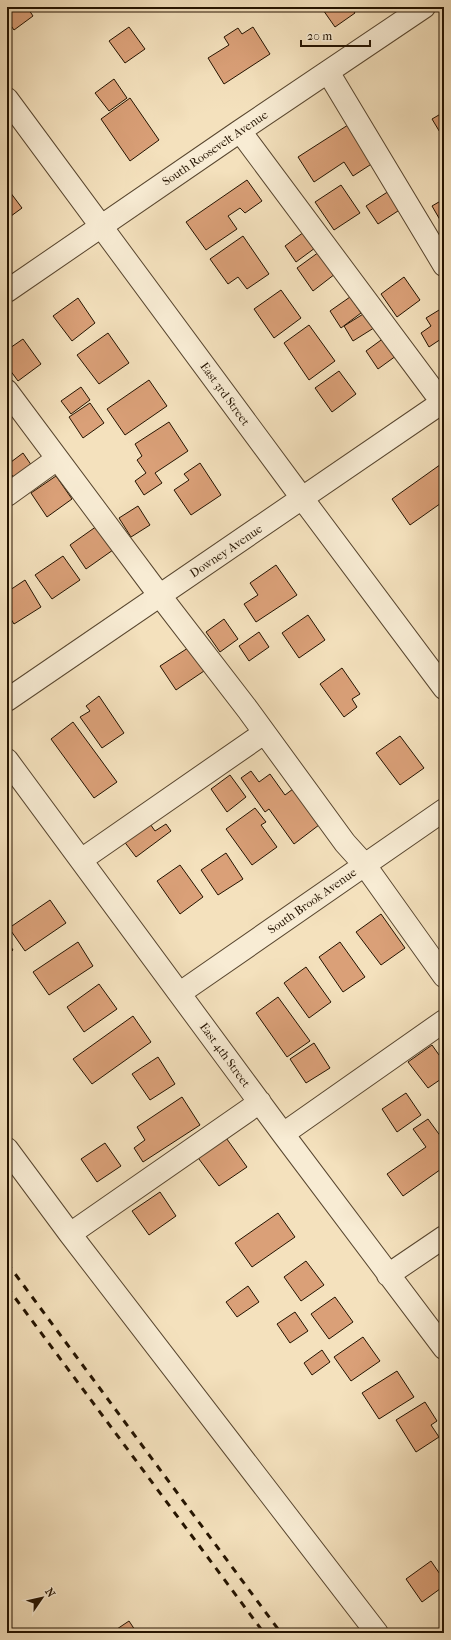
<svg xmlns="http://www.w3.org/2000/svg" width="451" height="1640" font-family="'IM FELL French Canon',serif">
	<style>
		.building { fill: #daa078; stroke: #241300 }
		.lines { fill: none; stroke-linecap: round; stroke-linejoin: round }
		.minor-casing { stroke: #58462f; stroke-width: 24 }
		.minor { stroke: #f8ecd4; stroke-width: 22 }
		.rail { stroke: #241300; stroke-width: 3; stroke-dasharray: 7 7; stroke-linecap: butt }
		.labels { text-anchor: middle; stroke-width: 3; stroke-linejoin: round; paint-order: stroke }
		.street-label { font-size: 12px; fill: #241300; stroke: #f8ecd4 }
	</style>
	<rect width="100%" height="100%" fill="#f4e1bd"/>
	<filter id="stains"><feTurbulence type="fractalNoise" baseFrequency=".005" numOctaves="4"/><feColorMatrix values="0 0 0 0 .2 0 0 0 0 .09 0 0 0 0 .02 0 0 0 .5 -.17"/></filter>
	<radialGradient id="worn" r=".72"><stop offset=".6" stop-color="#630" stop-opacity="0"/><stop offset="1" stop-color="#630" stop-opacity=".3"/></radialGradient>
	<!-- building -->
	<path class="building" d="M7,7h20l6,9 -19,14 -7,-10z
		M321,7h30l4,6 -20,14z
		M129,27l16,22 -20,14 -16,-22z
		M253,27l17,27 -46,30 -16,-26 21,-13 -5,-8 14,-9 4,6z
		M114,79l13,19 -18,13 -14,-18z
		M130,98l29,42 -29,21 -29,-42z
		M444,112v27l-12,-20z
		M348,125l25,38 -20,13 -9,-14 -30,20 -16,-25z
		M247,180l15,21 -17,12 -5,-5 -12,8 9,13 -31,21 -20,-28z
		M341,185l19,28 -26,17 -19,-28z
		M7,188l15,20 -15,11z
		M389,191l12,18 -23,15 -12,-18z
		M444,199v25l-1,1 -11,-19z
		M304,232l11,16 -19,14 -11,-16z
		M243,236l26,38 -22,15 -9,-12 -10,7 -18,-25z
		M319,252l16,22 -22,17 -16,-23z
		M404,277l16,23 -23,17 -16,-23z
		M281,290l20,28 -27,20 -20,-29z
		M350,297l11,16 -20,15 -11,-17z
		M78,298l17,25 -23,18 -19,-25z
		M444,307v30l-15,10 -8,-14 10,-7 -5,-8z
		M368,311l9,15 -24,15 -9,-15z
		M309,325l26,36 -26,19 -25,-37z
		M108,333l21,30 -30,21 -22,-29z
		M388,335l12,18 -22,16 -12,-18z
		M23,339l18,25 -23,17 -11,-15v-16z
		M339,371l17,23 -24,18 -17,-24z
		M149,380l18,26 -42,29 -18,-26z
		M81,387l9,13 -19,14 -10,-13z
		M90,403l14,20 -21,15 -14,-21z
		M169,422l19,29 -33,22 7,10 -18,12 -9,-14 11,-8 -9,-13 5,-4 -7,-12z
		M23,453l9,13 -17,13 -8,-10v-4z
		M444,462v39l-34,24 -18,-26z
		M200,463l21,32 -30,20 -17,-25 15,-10 -5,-6z
		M56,476l16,23 -25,18 -16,-24z
		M138,506l12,19 -19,12 -12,-19z
		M97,526l16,24 -27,19 -16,-24z
		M63,556l17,24 -28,19 -17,-24z
		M276,565l21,30 -41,27 -12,-18 14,-9 -8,-12z
		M25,580l16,27 -27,17 -7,-11v-21z
		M308,615l17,25 -26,18 -17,-25z
		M224,619l14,20 -18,13 -14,-20z
		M259,632l10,15 -20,14 -10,-15z
		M188,648l16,23 -28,19 -16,-24z
		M342,668l18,26 -8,5 5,8 -13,10 -24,-33z
		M99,696l25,37 -22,15 -22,-31 10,-6 -4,-5z
		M73,722l44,60 -23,16 -43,-59z
		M400,736l24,32 -24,17 -24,-32z
		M251,771l8,11 11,-8 15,21 8,-6 26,36 -25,19 -25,-35 -4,3 -24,-34z
		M230,775l16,22 -19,15 -16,-23z
		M255,808l11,14 -5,3 16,22 -25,18 -26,-36z
		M148,821l7,10 11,-7 5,7 -35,26 -13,-17z
		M226,853l17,26 -25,16 -17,-25z
		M180,865l23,32 -23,17 -23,-33z
		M50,900l16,23 -41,28 -16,-23z
		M381,914l24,34 -24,17 -25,-33z
		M7,941l6,9 -6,5z
		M78,942l15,24 -44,29 -16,-23z
		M340,942l25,35 -22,15 -24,-35z
		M306,967l25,35 -22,16 -25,-35z
		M99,984l18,25 -33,23 -17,-25z
		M278,997l32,44 -23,16 -31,-44z
		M133,1016l18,26 -59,42 -19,-25z
		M314,1043l16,25 -24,15 -16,-24z
		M432,1045l12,17v15l-16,11 -20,-26z
		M158,1057l17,27 -25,16 -18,-26z
		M406,1093l15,22 -24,17 -15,-23z
		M182,1097l18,28 -57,37 -9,-14 11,-8 -8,-13z
		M428,1119l16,22v26l-41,29 -16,-22 39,-27 -13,-18z
		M224,1135l23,32 -28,19 -23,-31z
		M105,1143l16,23 -24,16 -16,-23z
		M160,1192l16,24 -27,19 -17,-24z
		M278,1213l17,24 -43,30 -17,-24z
		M306,1261l18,24 -23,16 -17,-24z
		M248,1286l11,16 -22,15 -11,-15z
		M335,1297l18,25 -24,17 -18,-25z
		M295,1312l13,19 -18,12 -13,-19z
		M363,1337l17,24 -29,20 -17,-24z
		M322,1350l8,12 -18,13 -8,-12z
		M397,1371l17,26 -35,22 -17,-26z
		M425,1402l12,19 -6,4 8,12 -23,15 -20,-32z
		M431,1561l13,19v6l-22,16 -16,-23z
		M129,1621l8,12h-26z"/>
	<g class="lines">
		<defs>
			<path id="minor" d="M328,72l116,193
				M7,99l295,399 142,190
				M240,131l204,274
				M7,291l233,-160 184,-124
				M7,391l144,193 97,126 97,133 19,21 80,112
				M7,495l50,-36
				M7,700l437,-299
				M7,760l276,374 161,214
				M81,860l183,-127
				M180,993l264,-183
				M283,1134l161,-113
				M7,1149l63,85 307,399
				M70,1234l190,-132
				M388,1275l56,-38"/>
		</defs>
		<!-- minor casing -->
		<use href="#minor" class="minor-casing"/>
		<!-- minor -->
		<use href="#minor" class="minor"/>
		<!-- rail -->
		<path class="rail" d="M7,1263l274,370
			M7,1287l257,346"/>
	</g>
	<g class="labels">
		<!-- street labels -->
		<g class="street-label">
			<text transform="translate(215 148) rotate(-34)" y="4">South Roosevelt Avenue</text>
			<text transform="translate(225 394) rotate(54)" y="4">East 3rd Street</text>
			<text transform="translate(226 551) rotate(-34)" y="4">Downey Avenue</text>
			<text transform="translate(312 901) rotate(-35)" y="4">South Brook Avenue</text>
			<text transform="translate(225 1055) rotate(54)" y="4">East 4th Street</text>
		</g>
	</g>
	<!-- margin -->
	<rect width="451" height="1640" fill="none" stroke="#f4e1bd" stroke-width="24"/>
	<rect x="8" y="8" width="435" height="1624" fill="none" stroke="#241300" stroke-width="2"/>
	<rect x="12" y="12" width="427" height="1616" fill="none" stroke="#241300"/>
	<!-- north arrow -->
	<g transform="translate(42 1598) rotate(56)" stroke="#f8ecd4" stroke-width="3" paint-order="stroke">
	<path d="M0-3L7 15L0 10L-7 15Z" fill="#241300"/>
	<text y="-6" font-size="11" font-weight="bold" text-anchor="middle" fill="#241300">N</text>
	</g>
	<!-- scale -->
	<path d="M301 40v6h69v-6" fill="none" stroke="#241300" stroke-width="2"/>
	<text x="307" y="40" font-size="12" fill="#241300" stroke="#f8ecd4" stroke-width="3" paint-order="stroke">20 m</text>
	<rect width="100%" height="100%" filter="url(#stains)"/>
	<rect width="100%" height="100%" fill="url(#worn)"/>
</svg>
